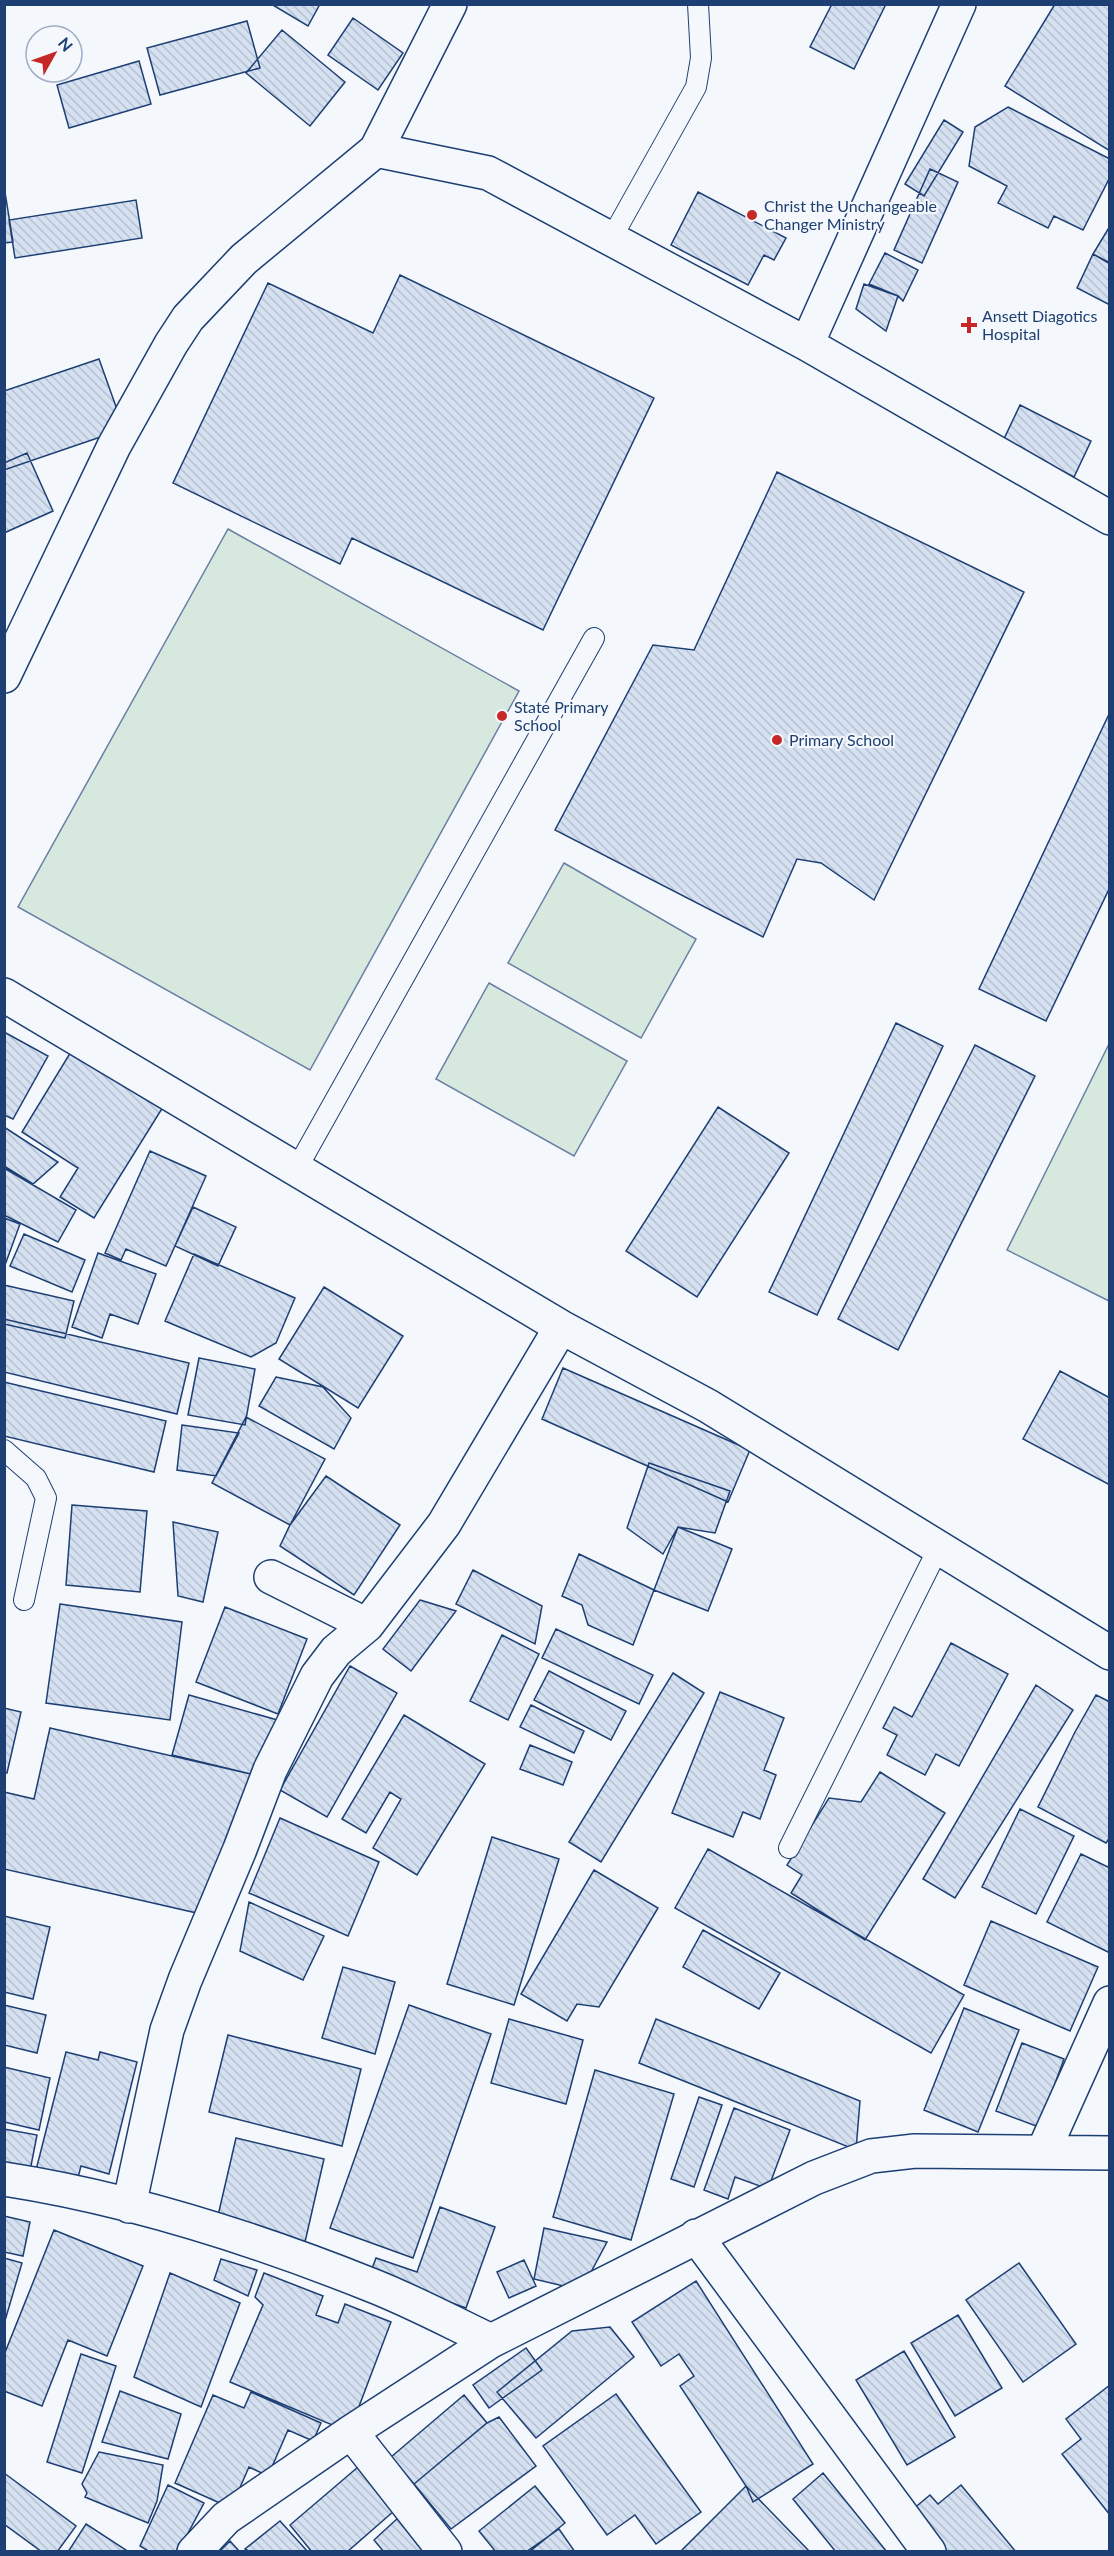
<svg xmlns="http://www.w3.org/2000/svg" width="1114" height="2556" font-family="Lato,sans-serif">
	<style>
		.pitch { fill: #d7e8df; stroke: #687fa3; stroke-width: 1.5 }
		.building { fill: url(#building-back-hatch); stroke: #1d3f73; stroke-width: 1.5 }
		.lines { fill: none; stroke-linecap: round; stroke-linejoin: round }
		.service-casing { stroke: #1d3f73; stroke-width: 22 }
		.minor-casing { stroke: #1d3f73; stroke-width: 36 }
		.service { stroke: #f4f7fb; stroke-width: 20 }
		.minor { stroke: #f4f7fb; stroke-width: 33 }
		.poi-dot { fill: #c62828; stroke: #f4f7fb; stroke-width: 2 }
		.labels { text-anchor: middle; stroke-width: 4.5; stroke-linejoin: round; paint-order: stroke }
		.poi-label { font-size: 16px; fill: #1d3f73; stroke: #f4f7fb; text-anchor: start }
	</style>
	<defs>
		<pattern id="building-back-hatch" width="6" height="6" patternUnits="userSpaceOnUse" patternTransform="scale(1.5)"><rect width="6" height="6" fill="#d5e0f0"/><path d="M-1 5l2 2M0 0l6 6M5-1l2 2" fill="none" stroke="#b6c1d1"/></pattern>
	</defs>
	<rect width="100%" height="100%" fill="#f4f7fb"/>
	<!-- pitch -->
	<path class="pitch" d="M228,529l291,162 -209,379 -292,-163z
		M564,863l132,76 -55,99 -133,-75z
		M489,983l138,78 -53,95 -138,-77z
		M1109,1044v257l-102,-51z"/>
	<!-- building -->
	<path class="building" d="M271,4h49l-12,22z
		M832,4h54l-32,65 -44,-22z
		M1055,4h55v147l-105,-65z
		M353,18l50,35 -25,37 -50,-35z
		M247,21l13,47 -100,27 -13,-47z
		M282,30l63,52 -35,44 -64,-53z
		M139,61l12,43 -82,24 -12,-43z
		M1008,107l102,52v18l-27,53 -29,-14 -6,12 -50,-25 9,-17 -38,-20 6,-39z
		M944,120l19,12 -39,64 -19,-12z
		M930,169l28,13 -36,81 -28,-13z
		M4,186l9,56 -9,1z
		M698,192l88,46 -12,22 -10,-5 -16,30 -77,-40z
		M136,200l6,38 -127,20 -6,-38z
		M1110,226v38l-17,-10z
		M885,253l33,17 -15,31 -5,-5 -29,-12z
		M1093,254l17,9v42l-33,-17z
		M400,275l254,123 -111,232 -191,-92 -12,26 -167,-81 95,-200 105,50z
		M864,284l34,12 -12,35 -30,-22z
		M99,359l25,70 -120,41v-79z
		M1020,405l71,36 -17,36 -71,-36z
		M27,453l26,58 -49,22v-70z
		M777,472l247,120 -150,308 -53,-37 -24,-4 -34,78 -208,-107 98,-185 41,5z
		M1110,712v175l-64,134 -67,-32z
		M896,1023l47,23 -126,269 -48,-23z
		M4,1032l44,24 -35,63 -9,-4z
		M975,1045l60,31 -137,274 -60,-31z
		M72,1050l91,57 -69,111 -34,-21 18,-29 -56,-36z
		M718,1107l71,46 -92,144 -71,-46z
		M4,1127l54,35 -25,22 -29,-18z
		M150,1151l56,25 -40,90 -40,-17 -5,11 -16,-7z
		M4,1168l72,42 -18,32 -54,-27z
		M193,1207l43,20 -18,39 -43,-20z
		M4,1218l16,6 -15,41h-1z
		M24,1234l61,26 -13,32 -62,-26z
		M98,1253l58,21 -18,50 -28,-10 -8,24 -30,-11z
		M194,1254l101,44 -19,45 -25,14 -86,-36z
		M4,1285l70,16 -9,37 -61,-14z
		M324,1287l79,49 -45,72 -79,-49z
		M4,1319l185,44 -12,51 -173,-42z
		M199,1358l56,11 -10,56 -57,-10z
		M563,1368l187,82 -22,52 -186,-83z
		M1060,1371l50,27v87l-87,-46z
		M276,1377l47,10 28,31 -17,31 -75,-43z
		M4,1382l162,39 -12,51 -150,-36z
		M246,1417l79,42 -35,66 -78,-42z
		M182,1425l57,8 -23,43 -39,-6z
		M649,1463l81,28 -15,42 -37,-6 -15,27 -36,-26z
		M326,1476l74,49 -46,70 -74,-49 10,-21z
		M72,1505l75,6 -7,81 -74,-7z
		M173,1522l45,10 -15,70 -25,-6z
		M678,1527l54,22 -24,62 -54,-21z
		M579,1554l75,36 -21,55 -45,-20 -6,-20 -20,-9z
		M473,1570l69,36 -7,38 -79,-40z
		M420,1600l36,11 -45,60 -28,-22z
		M60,1604l122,18 -12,98 -124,-17z
		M225,1607l82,32 -29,75 -82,-32z
		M556,1629l97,46 -14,29 -97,-46z
		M502,1635l37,19 -31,66 -38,-19z
		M951,1643l57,31 -49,92 -23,-12 -11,21 -38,-20 10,-20 -14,-7 11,-21 18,10z
		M350,1666l47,27 -70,124 -47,-27z
		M549,1671l77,40 -15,29 -77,-40z
		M673,1673l31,20 -103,169 -32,-20z
		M1036,1685l37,25 -118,188 -32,-19z
		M720,1692l64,26 -20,52 12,5 -16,44 -17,-7 -10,25 -61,-24z
		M189,1695l92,26 -26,54 -83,-20z
		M1096,1695l14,7v135l-4,6 -68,-36 37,-75z
		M531,1705l53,26 -10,22 -54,-26z
		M4,1708l17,4 -14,61h-3z
		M404,1715l81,49 -68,111 -44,-27 28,-49 -11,-7 -24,41 -24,-14z
		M50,1728l205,47 -32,144 -219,-50v-77l30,7z
		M530,1745l42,17 -9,23 -43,-16z
		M880,1772l65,41 -80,127 -74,-47 11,-18 -15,-10 42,-67 32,4z
		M1020,1809l54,27 -38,78 -54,-27z
		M280,1818l99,44 -31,74 -99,-43z
		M492,1837l67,22 -45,146 -67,-21z
		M708,1849l256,146 -33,58 -256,-145z
		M1081,1854l29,14v85l-63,-31z
		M594,1870l64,38 -59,99 -22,-3 -10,17 -46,-27z
		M249,1902l75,34 -21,44 -63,-29z
		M4,1916l46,11 -17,72 -29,-7z
		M991,1921l107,46 -28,64 -106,-46z
		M703,1930l77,43 -21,36 -76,-42z
		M343,1967l52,15 -20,72 -53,-16z
		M4,2005l42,10 -9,38 -33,-8z
		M409,2005l82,29 -78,224 -83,-30z
		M964,2008l55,22 -41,102 -54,-22z
		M509,2019l74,21 -17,64 -75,-21z
		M656,2019l204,82 -4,49 -217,-87z
		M228,2035l133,34 -19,77 -133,-34z
		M1022,2043l42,16 -25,68 -43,-16z
		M66,2052l32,8 2,-8 37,10 -28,112 -28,-8 -5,19 -41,-11z
		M4,2067l46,11 -11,52 -35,-8z
		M595,2070l79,24 -43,146 -78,-23z
		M699,2097l23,8 -28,82 -23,-8z
		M734,2108l56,22 -22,59 -33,-12 -7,22 -24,-9z
		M4,2129l33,6 -8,41 -25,-5z
		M236,2138l88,21 -19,83 -88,-22z
		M440,2207l55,20 -29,81 -96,-34 6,-16 41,14z
		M4,2216l26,6 -7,34 -19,-4z
		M544,2228l63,14 -16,30 -19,16 -38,-9z
		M54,2230l89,36 -36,90 -39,-16 -26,66 -38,-15v-36z
		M4,2258l18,5 -18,61z
		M221,2259l36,11 -9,26 -34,-16z
		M524,2260l12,26 -27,12 -12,-26z
		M1019,2263l57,81 -53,38 -57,-82z
		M170,2273l70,30 -39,104 -67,-30z
		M264,2273l59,23 -7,19 22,8 7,-19 46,18 -33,87 -21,18 -107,-45 33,-77 -8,-8z
		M696,2281l117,183 -60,38 -7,-16 -66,-100 14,-10 -15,-22 -18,12 -29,-44z
		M958,2315l44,73 -47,28 -44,-73z
		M610,2327l24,30 -98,81 -39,-46 75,-61z
		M526,2348l16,22 -53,38 -16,-23z
		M904,2351l51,86 -48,28 -51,-85z
		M81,2354l35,12 -34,107 -35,-11z
		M1110,2385v130l-48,-61 19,-15 -15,-20z
		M120,2391l61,23 -13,45 -66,-17z
		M251,2392l70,31 -8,18 -25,-11 -20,46 -19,-9 -18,41 -56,-25 38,-88 31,13z
		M616,2394l85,118 -45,32 -21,-29 -28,20 -64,-89z
		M464,2395l23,28 -73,61 -23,-27z
		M499,2417l37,49 -85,63 -37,-45 73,-61z
		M99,2452l64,13 -6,36 -9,22 -63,-26 2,-4 -5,-9z
		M358,2467l36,44 -47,41h-35l-22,-27z
		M4,2473l72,53 -19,26h-15l-38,-28z
		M823,2473l64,79h-51l-43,-53z
		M168,2485l36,18 -26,49h-28l-10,-6z
		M961,2485l55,67h-69l-35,-42 18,-15 8,9z
		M535,2486l30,37 -36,29h-33l-17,-21z
		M746,2486l64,66h-130z
		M399,2517l29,35h-44l-10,-12z
		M280,2521l28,31h-58l-5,-3z
		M86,2524l43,28h-61z
		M559,2529l16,23h-49z
		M230,2541l10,11h-21z"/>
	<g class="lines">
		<defs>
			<path id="service" d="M611,239l85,-152 5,-29 -3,-54
				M296,1170l298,-532
				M4,1450l32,28 10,20 -22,102
				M789,1848l150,-301"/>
			<path id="minor" d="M376,150l112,23 319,171 303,174
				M807,344l152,-340
				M4,676l110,-230 57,-102 17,-26 56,-59 132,-109 74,-146
				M4,995l557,332 147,79 402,247
				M271,1577l96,48
				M1043,2152l67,-149
				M4,2179c123,19 252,60 367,106 41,16 80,37 120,56
				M129,2206l38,-176 18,-50 55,-131 30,-79 47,-94 19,-25 31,-26 77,-101 117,-197
				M696,2236l233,316
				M351,2432l94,120
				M194,2552l32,-34 125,-86 140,-91 323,-163 57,-22 44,-5 195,2"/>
		</defs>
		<!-- service casing -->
		<use href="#service" class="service-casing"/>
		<!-- minor casing -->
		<use href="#minor" class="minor-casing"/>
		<!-- service -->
		<use href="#service" class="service"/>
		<!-- minor -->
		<use href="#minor" class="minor"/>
	</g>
	<!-- markers -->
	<g class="poi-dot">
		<circle cx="752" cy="215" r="6"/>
		<path d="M966 316h6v6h6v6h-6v6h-6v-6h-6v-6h6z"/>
		<circle cx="502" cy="716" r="6"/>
		<circle cx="777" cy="740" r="6"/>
	</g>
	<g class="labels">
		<!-- poi labels -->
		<g class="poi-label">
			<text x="764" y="212">Christ the Unchangeable<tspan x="764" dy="18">Changer Ministry</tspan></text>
			<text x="982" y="322">Ansett Diagotics<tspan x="982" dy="18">Hospital</tspan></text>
			<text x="514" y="713">State Primary<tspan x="514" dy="18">School</tspan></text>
			<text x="789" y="746">Primary School</text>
		</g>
	</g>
	<!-- border -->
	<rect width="1114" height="2556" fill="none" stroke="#1d3f73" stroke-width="12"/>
	<!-- north arrow -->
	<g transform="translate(54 54) rotate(50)"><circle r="28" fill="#f4f7fb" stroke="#9eadc5" stroke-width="1.5"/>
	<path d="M0-4.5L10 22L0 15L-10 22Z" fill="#c62828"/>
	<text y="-9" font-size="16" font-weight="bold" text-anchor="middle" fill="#1d3f73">N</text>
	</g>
</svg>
